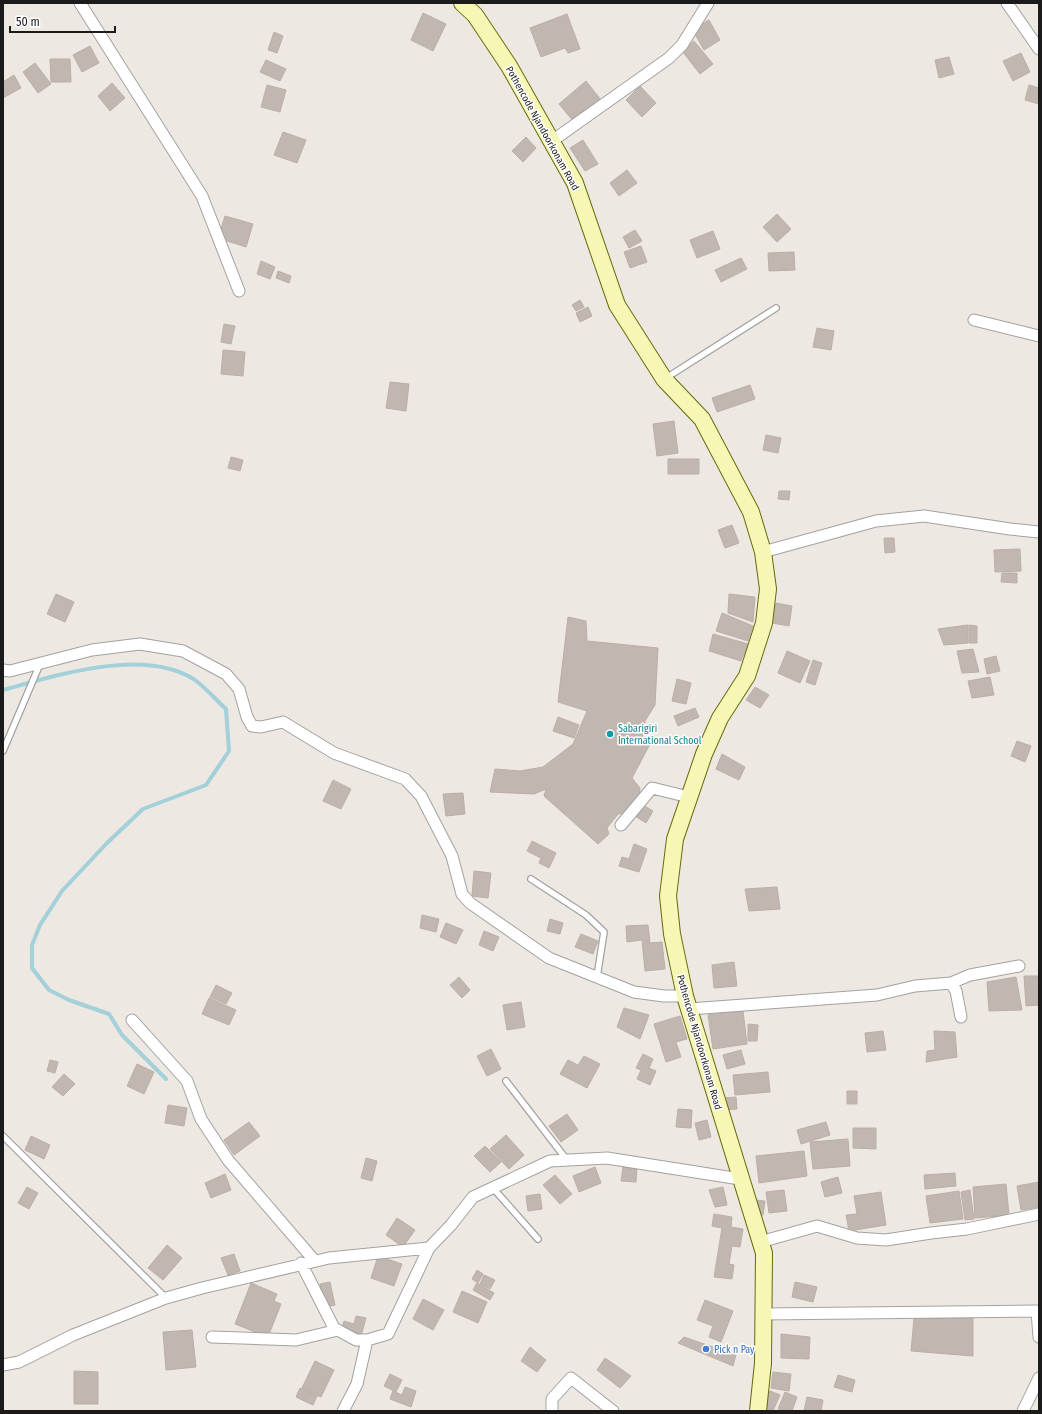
<svg xmlns="http://www.w3.org/2000/svg" width="1042" height="1414" font-family="'Fira Sans Condensed',sans-serif">
	<style>
		.lines { fill: none; stroke-linecap: round; stroke-linejoin: round }
		.stream { stroke: #a3d0d9; stroke-width: 4 }
		.building { fill: #c1b7b1; stroke: #bdaea4 }
		.service-casing { stroke: #a2a2a2; stroke-width: 8 }
		.minor-casing { stroke: #a2a2a2; stroke-width: 13 }
		.secondary-casing { stroke: #676c09; stroke-width: 18 }
		.service { stroke: #fff; stroke-width: 5.5 }
		.minor { stroke: #fff; stroke-width: 11 }
		.secondary { stroke: #f6f6b5; stroke-width: 16 }
		.culture-dot { fill: #0f9aa8; stroke: #fff; stroke-width: 1.5 }
		.shop-dot { fill: #3f7fe0; stroke: #fff; stroke-width: 1.5 }
		.labels { text-anchor: middle; stroke-width: 3; stroke-linejoin: round; paint-order: stroke }
		.street-label { font-size: 10px; fill: #1b1b1b; stroke: #fff }
		.culture-label { font-size: 10px; fill: #0d838f; stroke: #fff; text-anchor: start }
		.shop-label { font-size: 10px; fill: #366cbe; stroke: #fff; text-anchor: start }
	</style>
	<rect width="100%" height="100%" fill="#ede8e1"/>
	<g class="lines">
		<!-- stream -->
		<path class="stream" d="M3,690c54,-15 141,-43 192,-10 11,8 21,20 31,29l3,42 -23,34 -63,24 -36,34 -45,48 -22,34 -8,20v23l17,22 20,10 40,14 13,21 44,44"/>
	</g>
	<!-- building -->
	<path class="building" d="M423,13l23,11 -13,27 -22,-11z
		M567,14l13,35 -12,4 -3,-5 -24,9 -11,-29z
		M709,20l11,20 -16,10 -12,-21z
		M274,32l9,4 -6,17 -9,-3z
		M694,41l19,23 -13,10 -18,-23z
		M90,46l9,17 -17,9 -9,-17z
		M1021,53l9,19 -17,9 -10,-20z
		M949,57l5,17 -15,4 -4,-18z
		M50,59h20l1,23h-20z
		M266,60l20,9 -6,12 -20,-9z
		M35,63l16,21 -13,9 -15,-21z
		M14,75l7,13 -18,10v-16z
		M586,81l15,19 -27,22 -15,-18z
		M112,83l13,15 -15,13 -12,-15z
		M267,85l19,5 -6,22 -19,-5z
		M1029,85l10,3v16l-14,-4z
		M640,86l16,17 -14,14 -16,-17z
		M283,132l23,8 -9,23 -23,-8z
		M526,137l10,11 -13,14 -11,-11z
		M583,140l15,24 -13,7 -15,-23z
		M627,170l10,13 -18,13 -9,-13z
		M777,214l14,15 -14,13 -14,-15z
		M225,216l28,8 -7,23 -28,-9z
		M635,230l7,11 -13,7 -6,-11z
		M713,231l7,18 -23,9 -7,-18z
		M641,246l6,16 -17,6 -6,-16z
		M794,252l1,18 -26,1 -1,-18z
		M741,258l6,11 -26,13 -6,-12z
		M261,261l14,6 -5,12 -13,-5z
		M278,271l13,5 -2,7 -13,-5z
		M580,300l4,7 -8,4 -4,-6z
		M588,307l4,9 -12,6 -4,-9z
		M224,324l11,2 -4,18 -10,-2z
		M817,328l17,3 -3,19 -18,-3z
		M223,350l22,2 -2,24 -22,-2z
		M390,382l19,2 -3,27 -20,-3z
		M750,385l5,14 -38,13 -5,-14z
		M674,421l4,32 -21,3 -4,-32z
		M766,435l15,3 -3,15 -15,-3z
		M231,457l12,3 -3,11 -12,-3z
		M668,459h31v15h-31z
		M779,491h11l-1,9 -11,-1z
		M732,525l7,18 -14,5 -7,-18z
		M884,538h10l1,14 -10,1z
		M1020,549l1,22 -26,1 -1,-22z
		M1002,573h15v10l-16,-1z
		M56,594l18,8 -9,20 -18,-8z
		M729,594l26,3 -2,25 -25,-9z
		M776,603l16,3 -3,20 -17,-3z
		M722,613l31,13 -5,15 -32,-10z
		M568,617l18,4 1,20 71,7 -3,57 -10,16 -3,18 8,5 -18,34 8,10 -1,12 -11,13 -10,1 -11,14 2,6 -11,10 -54,-48 2,-7 -12,5 -44,-2 5,-23 25,2 23,-4 30,-23 14,-33 -29,-9z
		M968,625v18l-24,2 -6,-16z
		M969,625l8,1v17h-8z
		M713,634l35,10 -7,17 -32,-10z
		M973,649l6,23 -17,1 -5,-22z
		M787,651l23,10 -10,22 -22,-10z
		M996,656l4,15 -13,3 -3,-15z
		M813,660l9,3 -7,22 -9,-3z
		M990,677l4,18 -22,3 -4,-17z
		M677,679l14,4 -5,21 -14,-3z
		M755,687l14,8 -9,13 -14,-8z
		M695,708l4,9 -21,9 -4,-10z
		M558,717l21,8 -5,13 -21,-7z
		M1017,741l14,5 -6,16 -14,-6z
		M722,754l23,13 -6,13 -23,-11z
		M333,780l18,9 -10,20 -18,-8z
		M463,793l2,21 -19,2 -3,-22z
		M643,805l10,6 -7,12 -11,-7z
		M532,841l24,12 -7,15 -10,-5 2,-5 -14,-7z
		M634,844l13,5 -8,23 -20,-6 3,-9 7,2z
		M474,871l17,2 -3,25 -16,-2z
		M777,887l3,22 -31,2 -4,-22z
		M422,915l17,4 -3,13 -16,-4z
		M550,919l13,4 -3,11 -13,-3z
		M446,923l17,7 -7,14 -16,-7z
		M648,925l2,18 12,-1 3,27 -20,2 -3,-31 -15,2 -1,-16z
		M484,931l15,6 -6,14 -14,-6z
		M581,934l17,7 -5,13 -18,-7z
		M734,962l3,24 -23,2 -2,-23z
		M1024,976h15v29l-13,1z
		M459,977l11,13 -8,8 -12,-13z
		M1016,977l6,33 -33,1 -2,-29z
		M216,985l16,8 -6,11 -16,-7z
		M209,998l27,12 -7,15 -27,-11z
		M521,1002l4,25 -18,3 -4,-25z
		M624,1008l25,7 -9,24 -23,-12z
		M743,1011l4,33 -34,5 -5,-34z
		M680,1016l7,23 -11,3 5,15 -15,5 -12,-38z
		M748,1024l10,1 -1,16h-9z
		M883,1031l3,19 -19,2 -2,-19z
		M934,1031l21,1 2,25 -31,5 1,-11 8,-1z
		M491,1049l10,20 -14,7 -10,-20z
		M741,1050l4,14 -18,5 -4,-14z
		M643,1054l10,5 -4,9 7,3 -6,14 -13,-6 4,-9 -5,-2z
		M584,1056l16,8 -13,24 -27,-14 8,-14 10,5z
		M50,1060l8,2 -3,11 -8,-2z
		M137,1064l17,8 -10,22 -17,-8z
		M768,1072l2,20 -35,3 -2,-20z
		M64,1074l11,10 -12,12 -11,-9z
		M847,1091h10v13h-10z
		M736,1097l1,12 -13,1 -1,-12z
		M168,1105l19,3 -3,18 -19,-3z
		M678,1109l14,1 -1,18 -15,-1z
		M567,1114l11,16 -17,12 -12,-16z
		M707,1120l4,17 -12,3 -4,-17z
		M249,1122l11,14 -26,19 -10,-15z
		M826,1122l4,13 -29,9 -4,-14z
		M853,1128h23v21l-23,-1z
		M506,1135l18,20 -15,14 -19,-20z
		M31,1136l19,9 -6,14 -19,-9z
		M848,1139l2,27 -37,3 -3,-27z
		M485,1146l16,16 -11,10 -16,-16z
		M804,1151l3,25 -48,7 -3,-27z
		M366,1158l11,3 -5,20 -11,-3z
		M595,1167l6,16 -22,9 -6,-16z
		M623,1167l14,1 -1,14 -15,-1z
		M955,1173l1,13 -31,3 -1,-14z
		M225,1174l6,16 -20,8 -6,-15z
		M555,1175l17,19 -12,10 -17,-19z
		M838,1177l4,16 -17,4 -4,-15z
		M1039,1182v25l-18,3 -4,-24z
		M1006,1184l3,31 -34,3 -2,-31z
		M27,1187l11,6 -9,16 -11,-6z
		M723,1187l4,18 -12,2 -6,-17z
		M784,1190l3,21 -18,2 -3,-21z
		M970,1190l4,29 -9,1 -4,-28z
		M959,1191l4,28 -33,4 -4,-27z
		M881,1192l5,33 -37,6 -3,-16 11,-1 -3,-18z
		M540,1194l2,15 -14,2 -2,-15z
		M755,1200l10,1 -2,14 -9,-1z
		M714,1214l18,3 -1,10 12,2 -3,18 -8,-1 -3,18 5,1 -2,14 -18,-2 8,-49 -10,-2z
		M397,1218l18,12 -12,17 -17,-12z
		M167,1245l15,13 -19,22 -15,-12z
		M234,1254l6,17 -12,4 -7,-17z
		M378,1256l24,8 -8,22 -23,-8z
		M477,1270l6,4 -5,9 -6,-4z
		M484,1275l11,5 -5,9 -10,-5z
		M330,1282l5,23 -10,2 -5,-23z
		M795,1282l22,5 -4,15 -21,-5z
		M251,1283l26,11 -3,7 7,3 -13,33 -33,-13z
		M477,1283l17,10 -4,7 -17,-10z
		M462,1291l25,11 -9,21 -25,-11z
		M423,1299l21,11 -11,20 -20,-11z
		M705,1300l28,11 -12,31 -12,-5 4,-11 -16,-6z
		M356,1316l10,2 -5,18 -20,-5 3,-10 10,3z
		M914,1318h59v38l-62,-5z
		M192,1330l4,37 -30,3 -3,-38z
		M781,1334l29,3 -1,22 -28,-1z
		M684,1337l52,18 -3,11 -55,-23z
		M530,1347l16,13 -9,12 -16,-11z
		M605,1358l26,18 -11,12 -23,-18z
		M315,1361l19,9 -13,27 -19,-9z
		M74,1371l24,1v32h-24z
		M773,1372l18,2 -2,17 -18,-3z
		M390,1374l12,6 -6,12 -12,-6z
		M838,1375l17,5 -3,12 -18,-5z
		M405,1387l11,4 -5,16 -21,-8 3,-8 9,4z
		M300,1388l17,8 -4,9 -17,-8z
		M770,1391l10,4 -7,16h-11z
		M785,1392l12,5 -5,14 -14,-2z
		M807,1397l16,3 -2,11h-17z"/>
	<g class="lines">
		<defs>
			<path id="service" d="M666,378l110,-70
				M3,751l37,-87
				M531,879l55,36 18,17 -7,45
				M506,1081l61,79
				M3,1136l163,162
				M493,1188l45,51"/>
			<path id="minor" d="M80,3l122,193 37,95
				M1007,3l32,46
				M552,141l117,-83 13,-13 26,-42
				M974,320l65,16
				M763,552l113,-31 48,-5 86,13 29,3
				M3,670l7,1 82,-21 48,-6 43,7 43,23 13,15 8,28 5,9 9,1 22,-5 51,31 71,26 16,17 31,60 10,38 8,9 79,55 85,34 30,4h21
				M621,825l31,-37 37,9
				M951,983l19,-8 49,-9
				M689,1009l188,-14 38,-9 36,-3 5,8 5,26
				M132,1020l55,61 14,38 27,41 86,100
				M760,1242l57,-16 40,12 29,2 45,-7 36,-4 72,-15
				M301,1263l33,65 22,12h11l21,-6 41,-86
				M763,1314l274,-3 2,26
				M212,1337l84,3 42,-10
				M3,1365l16,-3 54,-27 93,-37 36,-10 127,-30 100,-10 22,-23 22,-28 77,-36 57,-3 133,21
				M343,1411l14,-27 10,-44
				M552,1411v-12l19,-21 42,33
				M1023,1411l16,-33"/>
			<path id="secondary" d="M462,3l13,12 34,51 66,117 42,122 47,74 38,40 49,93 12,40 5,37 -4,34 -17,53 -27,42 -16,36 -29,85 -7,57 4,38 13,62 79,257 -1,110 -5,48"/>
		</defs>
		<!-- service casing -->
		<use href="#service" class="service-casing"/>
		<!-- minor casing -->
		<use href="#minor" class="minor-casing"/>
		<!-- secondary casing -->
		<use href="#secondary" class="secondary-casing"/>
		<!-- service -->
		<use href="#service" class="service"/>
		<!-- minor -->
		<use href="#minor" class="minor"/>
		<!-- secondary -->
		<use href="#secondary" class="secondary"/>
	</g>
	<!-- markers -->
	<circle class="culture-dot" cx="610" cy="734" r="4"/>
	<circle class="shop-dot" cx="706" cy="1349" r="4"/>
	<g class="labels">
		<!-- street labels -->
		<g class="street-label">
			<text transform="translate(543 128) rotate(61)" y="4">Pothencode Njandoorkonam Road</text>
			<text transform="translate(700 1042) rotate(74)" y="4">Pothencode Njandoorkonam Road</text>
		</g>
		<!-- culture labels -->
		<g class="culture-label">
			<text x="618" y="732">Sabarigiri<tspan x="618" dy="12">International School</tspan></text>
		</g>
		<!-- shop labels -->
		<g class="shop-label">
			<text x="714" y="1353">Pick n Pay</text>
		</g>
	</g>
	<!-- border -->
	<rect width="1042" height="1414" fill="none" stroke="#1b1b1b" stroke-width="8"/>
	<!-- scale -->
	<path d="M10 26v6h105v-6" fill="none" stroke="#1b1b1b" stroke-width="2"/>
	<text x="16" y="26" font-size="12" fill="#1b1b1b" stroke="#ffffff" stroke-width="3" paint-order="stroke">50 m</text>
</svg>
